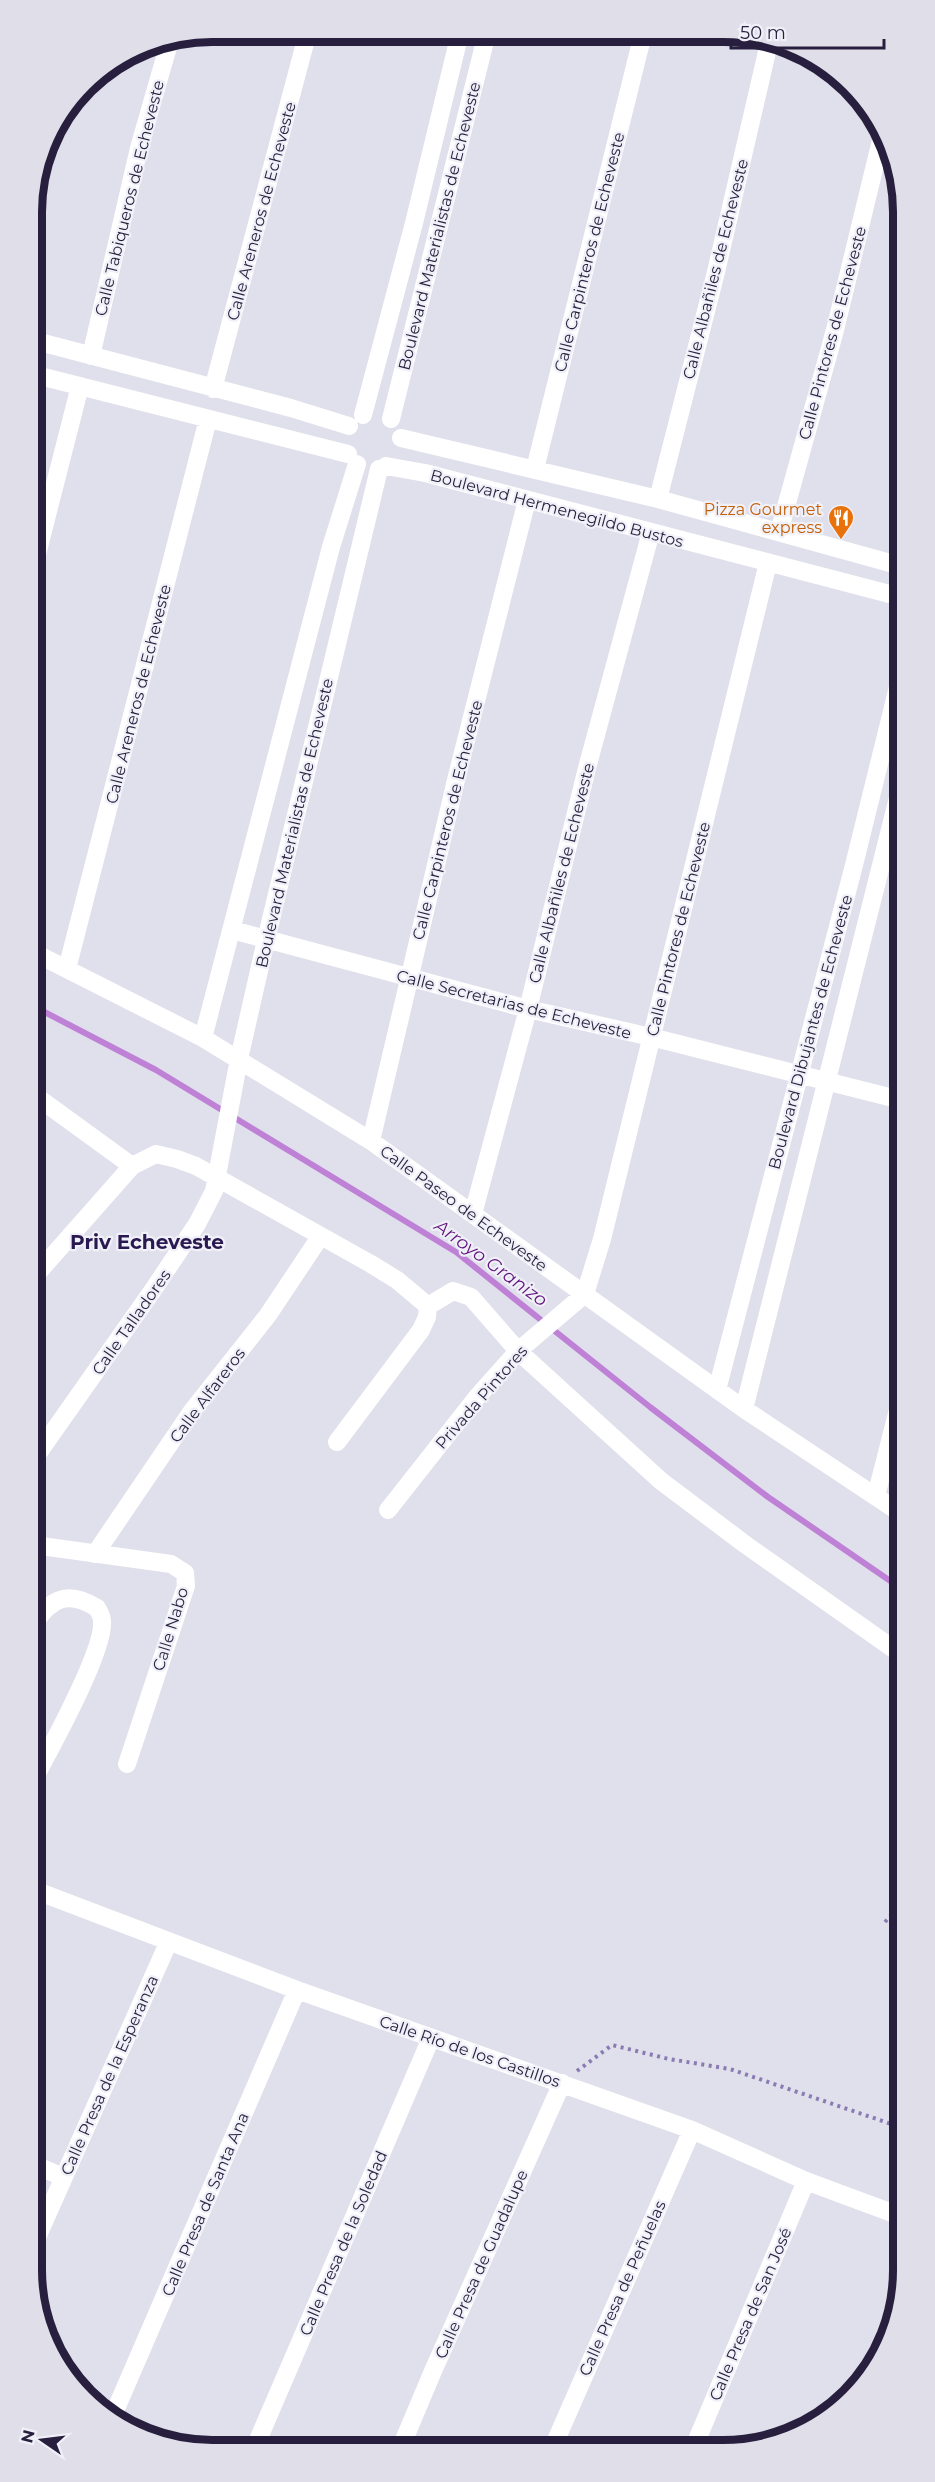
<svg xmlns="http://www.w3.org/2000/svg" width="935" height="2482" font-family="Montserrat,sans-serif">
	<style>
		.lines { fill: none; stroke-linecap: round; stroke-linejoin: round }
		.stream { stroke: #be81d6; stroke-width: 6 }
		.path { stroke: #8a7cb2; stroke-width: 4; stroke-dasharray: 3 4.5; stroke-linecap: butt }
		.minor { stroke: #fff; stroke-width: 18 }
		.labels { text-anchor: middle; stroke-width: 4.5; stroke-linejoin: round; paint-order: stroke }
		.street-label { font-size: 16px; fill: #271f3d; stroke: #f0f0f8 }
		.food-label { font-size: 16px; fill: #c56008; stroke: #f0f0f8; text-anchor: end }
		.water-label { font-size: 18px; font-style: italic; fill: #61147e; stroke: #f0f0f8 }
		.quarter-label { font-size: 20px; font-weight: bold; fill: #2a1951; stroke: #f0f0f8 }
		.rim { fill: none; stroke: #271f3d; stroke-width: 8 }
	</style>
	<rect width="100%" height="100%" fill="#e0dfec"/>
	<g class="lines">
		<!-- stream -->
		<path class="stream" d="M33,1006l123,64 300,182 194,155 118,90 134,92"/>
		<!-- path -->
		<path class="path" d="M885,1922l18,-20
			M577,2071l35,-26 57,14 61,10 173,59"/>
		<!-- minor -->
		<path class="minor" d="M32,340l259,68 58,18
			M91,356l48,-208 31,-108
			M32,374l316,80
			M213,389l95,-357
			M363,415l51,-192 46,-190
			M391,419l96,-386
			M401,438l257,61 243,67
			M386,466l39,7 476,124
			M535,469l108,-435
			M658,499l58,-227 54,-233
			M779,532l56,-202 48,-198
			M32,574l48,-188
			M232,930l296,79 123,28 250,63
			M33,952l170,86 168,103 373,268 158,105
			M67,969l141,-550
			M203,1038l128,-491 26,-83
			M33,1094l99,72
			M371,1141l85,-361 71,-280
			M473,1214l55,-205 59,-241 64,-236
			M34,1277l98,-111 24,-12 21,5 19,7 175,98 26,16 31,26
			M428,1306l25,-15 18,6 47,54 143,130 85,64 156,110
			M717,1390l136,-521 48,-194
			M744,1409l157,-623
			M337,1442l84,-112 6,-13 1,-11
			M34,1459l119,-169 44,-66 17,-33 25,-132 27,-119 113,-471
			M876,1496l26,-102
			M388,1510l89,-113 41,-46 67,-57 17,-55 166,-676
			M34,1545l137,19 14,9 1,13 -59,178
			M95,1554l97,-143 76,-96 52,-78
			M34,1624c17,-26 34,-34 63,-16 2,4 5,8 5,13 3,29 -52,128 -68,158
			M34,1890l263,100 395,140 114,51 97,36
			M35,2165l28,12
			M35,2242l134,-301
			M112,2418l185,-428
			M255,2447l176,-409
			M401,2447l32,-76 129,-288
			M553,2447l139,-317
			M694,2447l112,-266"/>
	</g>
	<!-- icons -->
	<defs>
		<symbol id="restaurant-pin" viewBox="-11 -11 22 30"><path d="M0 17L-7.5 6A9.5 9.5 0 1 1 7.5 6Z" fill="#e8710a" stroke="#f0f0f8"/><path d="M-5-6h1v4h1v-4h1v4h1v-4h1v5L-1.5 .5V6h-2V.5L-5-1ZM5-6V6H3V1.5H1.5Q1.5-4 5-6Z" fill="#fff"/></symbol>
	</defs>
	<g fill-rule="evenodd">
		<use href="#restaurant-pin" x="826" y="503" width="30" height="40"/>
	</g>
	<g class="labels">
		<!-- street labels -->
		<g class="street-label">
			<text transform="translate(129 198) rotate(-76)" y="6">Calle Tabiqueros de Echeveste</text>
			<text transform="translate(261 211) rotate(-75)" y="6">Calle Areneros de Echeveste</text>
			<text transform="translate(439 226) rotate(-76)" y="6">Boulevard Materialistas de Echeveste</text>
			<text transform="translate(589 252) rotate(-76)" y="6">Calle Carpinteros de Echeveste</text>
			<text transform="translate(715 269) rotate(-76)" y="6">Calle Albañiles de Echeveste</text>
			<text transform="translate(832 333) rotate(-75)" y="6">Calle Pintores de Echeveste</text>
			<text transform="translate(557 508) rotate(15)" y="6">Boulevard Hermenegildo Bustos</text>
			<text transform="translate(138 694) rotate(-76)" y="6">Calle Areneros de Echeveste</text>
			<text transform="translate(447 820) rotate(-76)" y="6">Calle Carpinteros de Echeveste</text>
			<text transform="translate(294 823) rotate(-77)" y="6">Boulevard Materialistas de Echeveste</text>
			<text transform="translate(561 873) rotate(-76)" y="6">Calle Albañiles de Echeveste</text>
			<text transform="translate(678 929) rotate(-76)" y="6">Calle Pintores de Echeveste</text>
			<text transform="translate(514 1004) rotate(14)" y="6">Calle Secretarias de Echeveste</text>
			<text transform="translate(810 1032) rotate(-75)" y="6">Boulevard Dibujantes de Echeveste</text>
			<text transform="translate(464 1208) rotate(36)" y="6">Calle Paseo de Echeveste</text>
			<text transform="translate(131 1322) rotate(-55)" y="6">Calle Talladores</text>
			<text transform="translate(207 1395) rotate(-53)" y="6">Calle Alfareros</text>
			<text transform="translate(481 1397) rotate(-49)" y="6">Privada Pintores</text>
			<text transform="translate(170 1629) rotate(-73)" y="6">Calle Nabo</text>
			<text transform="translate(470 2051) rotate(19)" y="6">Calle Río de los Castillos</text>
			<text transform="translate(109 2075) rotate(-66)" y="6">Calle Presa de la Esperanza</text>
			<text transform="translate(205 2204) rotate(-67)" y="6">Calle Presa de Santa Ana</text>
			<text transform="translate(343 2243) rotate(-67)" y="6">Calle Presa de la Soledad</text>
			<text transform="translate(481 2264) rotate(-66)" y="6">Calle Presa de Guadalupe</text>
			<text transform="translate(622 2288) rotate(-66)" y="6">Calle Presa de Peñuelas</text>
			<text transform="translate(750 2314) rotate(-67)" y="6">Calle Presa de San José</text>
		</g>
		<!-- food labels -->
		<g class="food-label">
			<text x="822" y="515">Pizza Gourmet<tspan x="822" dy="18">express</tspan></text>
		</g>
		<!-- water labels -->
		<g class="water-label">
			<text transform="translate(491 1263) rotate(36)" y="6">Arroyo Granizo</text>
		</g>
		<!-- quarter labels -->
		<g class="quarter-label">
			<text x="147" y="1249">Priv Echeveste</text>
		</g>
	</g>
	<!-- crop -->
	<path d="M0 0H935V2482H0ZM212 42H723A170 170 0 0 1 893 212V2270A170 170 0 0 1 723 2440H212A170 170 0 0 1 42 2270V212A170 170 0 0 1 212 42Z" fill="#e0dfe9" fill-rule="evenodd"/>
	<path class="rim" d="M212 42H723A170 170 0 0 1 893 212V2270A170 170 0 0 1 723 2440H212A170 170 0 0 1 42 2270V212A170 170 0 0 1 212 42Z"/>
	<!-- north arrow -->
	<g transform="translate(42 2440) rotate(284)" stroke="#f0f0f8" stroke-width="4.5" paint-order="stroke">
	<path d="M0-4.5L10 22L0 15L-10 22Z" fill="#271f3d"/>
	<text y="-9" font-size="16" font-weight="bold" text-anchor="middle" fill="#271f3d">N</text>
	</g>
	<!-- scale -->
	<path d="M731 39v9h153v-9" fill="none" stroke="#271f3d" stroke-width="3"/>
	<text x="740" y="39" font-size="18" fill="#271f3d" stroke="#f0f0f8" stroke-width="4.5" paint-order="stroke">50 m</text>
</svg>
